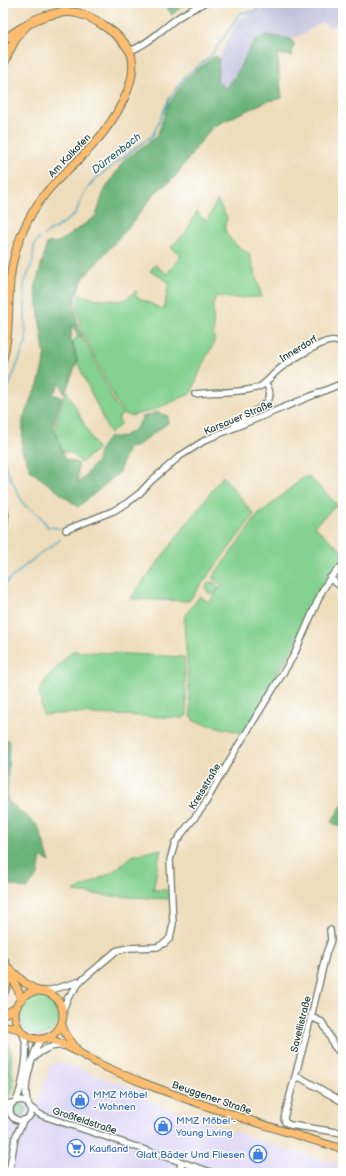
<svg xmlns="http://www.w3.org/2000/svg" width="346" height="1176" font-family="'Balsamiq Sans',sans-serif">
	<style>
		.built { fill: #ddd5f6 }
		.industrial { fill: #c2c1dc }
		.green { fill: #84d190; stroke: #528762 }
		.forest { fill: #6bb37a; stroke: #457857 }
		.lines { fill: none; stroke-linecap: round; stroke-linejoin: round }
		.stream { stroke: #43a8c3; stroke-width: 1.5 }
		.minor-casing { stroke: #677563; stroke-width: 8 }
		.major-casing { stroke: #677563; stroke-width: 9 }
		.highway-casing { stroke: #677563; stroke-width: 10 }
		.minor { stroke: #fff; stroke-width: 5.5 }
		.major { stroke: #fcbd6f; stroke-width: 7 }
		.highway { stroke: #fcbd6f; stroke-width: 8 }
		.labels { text-anchor: middle; stroke-width: 3; stroke-linejoin: round; paint-order: stroke }
		.street-label { font-size: 10px; fill: #1f3d34; stroke: #fff }
		.shop-label { font-size: 10px; fill: #366cbe; stroke: #fff; text-anchor: start }
		.water-label { font-size: 11px; font-style: italic; fill: #2c6266; stroke: #fff }
	</style>
	<rect width="100%" height="100%" fill="#fff"/>
	<filter id="ink" filterUnits="userSpaceOnUse"><feTurbulence type="fractalNoise" baseFrequency=".025" numOctaves="2"/><feDisplacementMap in="SourceGraphic" scale="8" xChannelSelector="R" yChannelSelector="G"/><feConvolveMatrix kernelMatrix="1 2 1 2 8 2 1 2 1" color-interpolation-filters="sRGB"/></filter>
	<filter id="wash" filterUnits="userSpaceOnUse"><feTurbulence type="fractalNoise" baseFrequency=".012" numOctaves="4" result="noise"/><feDisplacementMap in="SourceGraphic" scale="16" xChannelSelector="R" yChannelSelector="G"/><feGaussianBlur stdDeviation="0.9" result="paint"/><feColorMatrix in="noise" values="0 0 0 0 0 0 0 0 0 0 0 0 0 0 0 0 0 1.4 0 .05"/><feComposite in="paint" operator="in"/></filter>
	<g filter="url(#wash)">
		<rect width="100%" height="100%" fill="#edb"/>
		<!-- built -->
		<path class="built" d="M3,1052l4,7 2,29 -4,3h-2z
			M60,1062l86,31 2,8 136,48 59,16v8h-340v-72l6,1 5,-2 3,-4 5,-1 7,3 5,9 2,2 15,-44z"/>
		<!-- industrial -->
		<path class="industrial" d="M280,3h63v21h-5l-8,3 -8,-5 -17,11 -14,6 -23,-4 -16,9 -16,31 -11,14 -8,-9 2,-22 10,-21 9,-17 8,-5z"/>
		<!-- green -->
		<path class="green" d="M217,200l10,18c0,2 -2,4 -2,7 -2,10 15,25 24,28l13,44 -31,1 -15,-2 -3,7 1,41 -9,15 -9,22 -4,11 -2,2 -39,17 -21,5 -5,-2 -8,-11 -31,-64 -6,-13 -2,-17v-12l1,-2h3l10,3 29,3 7,-3 7,-7 2,1 -2,4 27,13h2l5,-27 -19,-11 5,-6 12,9 14,-19 -10,-8 15,-15 11,-21 4,6 6,4z
			M83,337l32,67 8,10 -5,4 3,6 -11,10 -31,-68 -6,-24 3,-4z
			M67,391l30,58 -16,14 -9,-10 -9,-1 -8,-22 7,-31z
			M223,476l31,39 -65,86 -59,-2z
			M304,477h4l4,2 25,26 -23,21 29,26v8l-14,13 -23,46 -12,27 -51,87 -46,-11 -4,-2 -2,-4 -7,-92 1,-8 15,-20 9,6 13,-17 -10,-7 46,-63z
			M206 588a6 6 0 1 1 12 0a6 6 0 1 1-12 0Z
			M72,651l112,6 3,58 -3,3 -113,-5 -28,2 -4,-24 6,-10z
			M161,849l-8,41h17v9l-60,-3 -37,-4 39,-20 22,-17z
			M19 1016a20 20 0 1 1 40 0a20 20 0 1 1-40 0Z
			M3,1038l4,3 4,10v14l3,20 -2,7 -8,9 -1,-10h3l3,-3 -2,-29 -4,-7z
			M14 1110a6 6 0 1 1 12 0a6 6 0 1 1-12 0Z"/>
		<!-- forest -->
		<path class="forest" d="M164,3h21l-13,12z
			M267,35l24,4 3,5 -3,12 -14,-2 5,44 -17,4 -51,24 -10,11 -29,40 -21,17 -20,27 -50,56 -9,20 2,28 6,11 -5,1 -5,-12h-1l-1,14 6,23 -12,31 -2,-2 -3,-9 -7,12 8,3 -8,31 12,31 13,4v21l19,-23 2,-10 10,-14c4,0 8,0 11,0 8,-2 21,-11 22,-20l15,-5 11,4v7l-33,24 -7,1 -10,26 -40,33 -47,-36 -9,-21 1,-31 10,-26 5,-8 7,-27 -10,-70 12,-45 12,-1 37,-26 8,-25 20,-31 33,-24 11,-31 19,-28 28,-21 4,2 -2,22 9,9 10,-14 16,-31 6,-5z
			M3,738l6,2 -2,60 31,26 12,36 -9,-5 -3,18 -11,14 -24,-6z
			M343,804v25l-12,-7z"/>
		<g class="lines">
			<!-- stream -->
			<path class="stream" d="M44,235l18,-11 13,-10 8,-19 11,-15 59,-45 16,-36 17,-24 24,-18 23,-33 6,-11 17,-2 5,-7 9,1 3,-2
				M3,414l4,-23 19,-49 -2,-57 9,-25 1,-14 5,-8
				M3,457l4,14 17,34 15,10 9,12 11,1
				M3,585l35,-30 22,-15"/>
		</g>
	</g>
	<g filter="url(#ink)">
		<g class="lines">
			<defs>
				<path id="minor" d="M130,51c18,-7 31,-21 46,-32 9,-7 19,-11 28,-16
					M195,394c21,-3 44,0 64,-7 8,-4 11,-10 18,-16 9,-8 41,-28 53,-30 5,-1 10,1 13,5
					M234,427c2,-2 4,-5 7,-7 11,-9 39,-16 25,-36
					M66,530l47,-19 14,-8 13,-10 11,-12 29,-25 27,-17 136,-56
					M330,578l13,10
					M330,930l1,10 -5,14 -15,63 -27,101 1,4 5,3 53,8
					M44,992l37,-11
					M63,1011l4,-12 14,-18 35,-30 12,-3 29,-1 8,-4 5,-5 3,-14 -3,-64 5,-17 5,-7 23,-29 29,-51 62,-101 28,-64 8,-13 13,-13
					M311,1017l11,5 4,7 8,17 9,10
					M34,1058c8,-9 19,-13 30,-12
					M295,1077l6,1 42,24
					M16,1101c6,-12 11,-41 10,-54 0,-5 -2,-9 -3,-13
					M27,1102c-7,-4 -18,-1 -17,9 1,12 19,13 21,1 0,-5 -3,-7 -4,-11 -1,-2 0,-4 -1,-6 -1,-15 7,-43 15,-56
					M3,1104l9,-1
					M31,1108l10,7 173,58
					M9,1173l6,-35 8,-17
					M178,1173l4,-11"/>
				<path id="major" d="M3,359c7,-26 5,-52 7,-79 3,-31 16,-62 35,-86 14,-18 32,-31 47,-48 19,-21 50,-65 38,-95
					M3,503l2,12 -2,20
					M3,958l16,34 2,8
					M10,969l15,14 13,8
					M15 1015a24 24 0 1 1 48 0a24 24 0 1 1-48 0Z
					M3,995l4,-10v-14
					M3,1013h4l10,-6
					M3,1025l16,4
					M62,1025c2,10 10,17 16,26
					M48,1038c17,6 33,16 49,25 14,7 29,13 44,19 66,26 134,47 202,67"/>
				<path id="highway" d="M3,40l20,-13
					M3,65c6,-14 12,-29 24,-40 6,-5 14,-8 22,-10 23,-7 38,-1 57,12 10,7 18,14 24,24"/>
			</defs>
			<!-- minor casing -->
			<use href="#minor" class="minor-casing"/>
			<!-- major casing -->
			<use href="#major" class="major-casing"/>
			<!-- highway casing -->
			<use href="#highway" class="highway-casing"/>
			<!-- minor -->
			<use href="#minor" class="minor"/>
			<!-- major -->
			<use href="#major" class="major"/>
			<!-- highway -->
			<use href="#highway" class="highway"/>
		</g>
	</g>
	<!-- icons -->
	<defs>
		<symbol id="shop-ring" viewBox="-11 -11 22 22"><circle r="9.5" fill="#fff" stroke="#3f7fe0" stroke-width="1.5"/><path d="M-5-2.5h2.3a2.7 3.5 0 0 1 5.4 0H5L5.5 6h-11ZM-1.5-2.5h3a1.5 2.3 0 0 0-3 0Z" fill="#3f7fe0"/></symbol>
		<symbol id="supermarket-ring" viewBox="-11 -11 22 22"><circle r="9.5" fill="#fff" stroke="#3f7fe0" stroke-width="1.5"/><path d="M-6-5.5h2.5l.6 2H6L4.5 2H-2.5L-4.4-4H-6ZM-1.5 3.2a1.3 1.3 0 1 0 .1 0ZM3 3.2a1.3 1.3 0 1 0 .1 0Z" fill="#3f7fe0"/></symbol>
	</defs>
	<g fill-rule="evenodd">
		<use href="#shop-ring" x="70" y="1090" width="20" height="20"/>
		<use href="#shop-ring" x="153" y="1116" width="20" height="20"/>
		<use href="#supermarket-ring" x="66" y="1138" width="20" height="20"/>
		<use href="#shop-ring" x="248" y="1144" width="20" height="20"/>
	</g>
	<g class="labels">
		<!-- street labels -->
		<g class="street-label">
			<text transform="translate(69 155) rotate(-46)" y="4">Am Kalkofen</text>
			<text transform="translate(298 348) rotate(-31)" y="4">Innerdorf</text>
			<text transform="translate(238 417) rotate(-23)" y="4">Karsauer Straße</text>
			<text transform="translate(204 786) rotate(-59)" y="4">Kreisstraße</text>
			<text transform="translate(300 1024) rotate(-76)" y="4">Savellistraße</text>
			<text transform="translate(212 1097) rotate(19)" y="4">Beuggener Straße</text>
			<text transform="translate(85 1120) rotate(18)" y="4">Großfeldstraße</text>
		</g>
		<!-- shop labels -->
		<g class="shop-label">
			<text x="93" y="1098">MMZ Möbel<tspan x="93" dy="12">- Wohnen</tspan></text>
			<text x="176" y="1124">MMZ Möbel -<tspan x="176" dy="12">Young Living</tspan></text>
			<text x="89" y="1152">Kaufland</text>
			<text x="245" y="1158" text-anchor="end">Glatt Bäder Und Fliesen</text>
		</g>
		<!-- water labels -->
		<g class="water-label">
			<text transform="translate(116 153) rotate(-38)" y="4">Dürrenbach</text>
		</g>
	</g>
	<!-- margin -->
	<rect width="346" height="1176" fill="none" stroke="#fff" stroke-width="16"/>
</svg>
